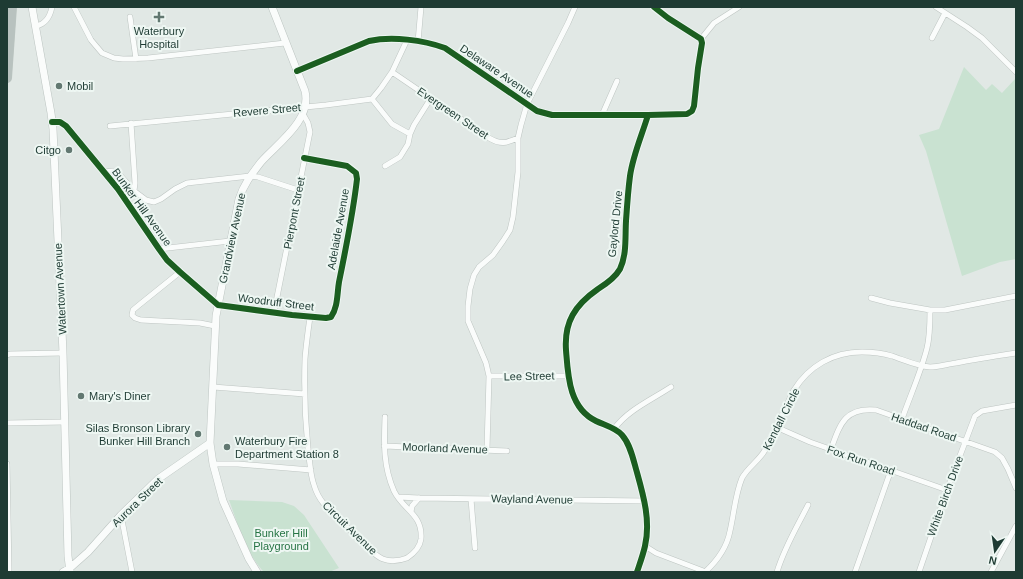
<svg xmlns="http://www.w3.org/2000/svg" width="1023" height="579" font-family="Helvetica,sans-serif">
	<style>
		.green { fill: #c9e2d1 }
		.lines { fill: none; stroke-linecap: round; stroke-linejoin: round }
		.minor-casing { stroke: #bec5c2; stroke-width: 6 }
		.secondary-casing { stroke: #bdc5c2; stroke-width: 8 }
		.motorway-casing { stroke: #bbc5c1; stroke-width: 10 }
		.minor { stroke: #fafcfb; stroke-width: 5 }
		.secondary { stroke: #fafcfb; stroke-width: 7 }
		.motorway { stroke: #b8c2bf; stroke-width: 9 }
		.cycleway-casing { stroke: #eef7f3; stroke-width: 8 }
		.cycleway { stroke: #1b5e20; stroke-width: 6 }
		.poi-dot { fill: #627871; stroke: #eef7f3; stroke-width: 1.5 }
		.labels { text-anchor: middle; stroke-width: 4; stroke-linejoin: round; paint-order: stroke }
		.poi-label { font-size: 11px; fill: #1e3b33; stroke: #eef7f3; text-anchor: start }
		.street-label { font-size: 11px; fill: #1e3b33; stroke: #eef7f3 }
		.park-label { font-size: 11px; fill: #267444; stroke: #eef7f3 }
	</style>
	<rect width="100%" height="100%" fill="#e1e8e5"/>
	<!-- green -->
	<path class="green" d="M964,67l22,23 6,-6 10,9 13,-14 1,1v179l-16,3 -38,14 -36,-125 -7,-16 20,-6z
		M229,500l53,2 12,4 10,9 35,53 -10,4h-65c-17,-17 -27,-50 -35,-72z"/>
	<g class="lines">
		<defs>
			<path id="minor" d="M74,7l17,33 11,13 12,5 9,1 25,-1 137,-15
				M936,7l31,20 15,11 34,34
				M130,17l6,42
				M36,26c10,-2 14,-9 16,-19
				M932,38l13,-25
				M701,39l13,-16 25,-16
				M418,42l3,-35
				M297,71l72,-30c23,-5 54,-1 76,7l92,63 15,4h96l39,-1 5,-3 2,-5 4,-38 4,-25 -1,-4 -33,-21 -14,-11
				M392,72l97,66c12,7 17,5 29,0
				M372,99l9,-11 11,-16 15,-32
				M602,115l15,-34
				M52,122h8l6,4 52,63 41,60 8,11 13,12 38,33 74,10 34,3 5,-1c7,-10 6,-23 8,-35 7,-34 14,-68 18,-103l-1,-6 -9,-7 -43,-8
				M131,123l4,60 -1,8
				M110,126l216,-21 46,-6 20,25 18,10
				M385,166l15,-9 8,-13 2,-10 4,-9 17,-27
				M104,172l9,-1 5,2 16,18 12,9 8,2 7,-3 14,-10 12,-6 63,-7 8,1 40,13
				M159,249l71,-8
				M180,272l-41,33 -6,5 -1,5 3,3 6,2 59,3 15,3
				M871,298l19,5 40,7h15l71,-14
				M274,312l36,-180 -2,-9 -5,-9
				M310,317c-2,14 -4,28 -5,42 -1,30 0,60 3,90 2,12 2,25 6,36 2,7 5,13 10,19 6,7 14,14 21,21 9,9 27,30 38,34 8,3 16,2 24,-1 6,-4 13,-11 14,-19 2,-25 -18,-29 -27,-48 -11,-25 -10,-48 -9,-74
				M7,355l3,-1 53,-1
				M489,376h80
				M213,387l92,7
				M902,419c8,-23 19,-47 25,-71 3,-12 3,-25 3,-38
				M7,423l58,-1
				M776,427l34,15 137,48
				M614,429c14,-19 37,-29 57,-42
				M384,446l123,5
				M487,449l2,-73 -3,-13 -18,-42v-15l2,-17 4,-14 5,-8 14,-12 10,-14 7,-11 3,-13 5,-45v-34l3,-13 6,-21 41,-81 7,-16
				M831,449c9,-25 14,-42 45,-39l119,42 7,6 6,11 8,19
				M7,464l2,108
				M213,464h25l73,6
				M398,497l21,1 226,3
				M471,499l4,49
				M411,512l1,-6 7,-8
				M121,515l11,57
				M645,546l11,7 50,19
				M637,572c3,-9 6,-17 8,-26 6,-26 -2,-52 -9,-77 -3,-11 -6,-25 -14,-34 -6,-7 -18,-10 -26,-14 -27,-13 -28,-45 -30,-71 -2,-28 9,-45 32,-61 8,-5 17,-11 22,-20 7,-15 5,-32 6,-48 1,-15 2,-30 4,-45 3,-21 12,-41 18,-61
				M705,572c12,-11 22,-25 25,-41 4,-17 5,-36 12,-53 6,-11 17,-17 23,-28 8,-14 14,-29 21,-43 3,-6 5,-12 8,-17 15,-24 39,-38 68,-38 10,0 20,1 30,4 12,4 25,10 38,11 8,0 18,-3 26,-4 20,-4 40,-7 60,-10
				M777,572c7,-24 20,-45 31,-67
				M855,572l36,-102
				M919,572l28,-82 28,-74 7,-5 34,-6
				M991,572l25,-46"/>
			<path id="secondary" d="M32,7l19,106 2,16 10,224 5,203 2,16
				M63,572l7,-4 18,-16 33,-37 37,-36 52,-36
				M257,572l-8,-13 -26,-58 -10,-37 -3,-21 6,-127 23,-117c5,-15 12,-24 22,-37 17,-19 51,-42 44,-71l-33,-84"/>
			<path id="motorway" d="M7,78l5,-71"/>
		</defs>
		<!-- minor casing -->
		<use href="#minor" class="minor-casing"/>
		<!-- secondary casing -->
		<use href="#secondary" class="secondary-casing"/>
		<!-- motorway casing -->
		<use href="#motorway" class="motorway-casing"/>
		<!-- minor -->
		<use href="#minor" class="minor"/>
		<!-- secondary -->
		<use href="#secondary" class="secondary"/>
		<!-- motorway -->
		<use href="#motorway" class="motorway"/>
		<defs>
			<path id="cycleway" d="M297,71l72,-30c23,-5 54,-1 76,7l92,63 15,4h96l39,-1 5,-3 2,-5 4,-38 4,-25 -1,-4 -33,-21 -14,-11
				M52,122h8l6,4 52,63 41,60 8,11 13,12 38,33 74,10 34,3 5,-1c7,-10 6,-23 8,-35 7,-34 14,-68 18,-103l-1,-6 -9,-7 -43,-8
				M637,572c3,-9 6,-17 8,-26 6,-26 -2,-52 -9,-77 -3,-11 -6,-25 -14,-34 -6,-7 -18,-10 -26,-14 -27,-13 -28,-45 -30,-71 -2,-28 9,-45 32,-61 8,-5 17,-11 22,-20 7,-15 5,-32 6,-48 1,-15 2,-30 4,-45 3,-21 12,-41 18,-61"/>
		</defs>
		<!-- cycleway casing -->
		<use href="#cycleway" class="cycleway-casing"/>
		<!-- cycleway -->
		<use href="#cycleway" class="cycleway"/>
	</g>
	<!-- markers -->
	<g class="poi-dot">
		<path d="M157 11h4v4h4v4h-4v4h-4v-4h-4v-4h4z"/>
		<circle cx="59" cy="86" r="4"/>
		<circle cx="69" cy="150" r="4"/>
		<circle cx="81" cy="396" r="4"/>
		<circle cx="198" cy="434" r="4"/>
		<circle cx="227" cy="447" r="4"/>
	</g>
	<g class="labels">
		<!-- poi labels -->
		<g class="poi-label">
			<text x="159" y="35" text-anchor="middle">Waterbury<tspan x="159" dy="13">Hospital</tspan></text>
			<text x="67" y="90">Mobil</text>
			<text x="61" y="154" text-anchor="end">Citgo</text>
			<text x="89" y="400">Mary's Diner</text>
			<text x="190" y="432" text-anchor="end">Silas Bronson Library<tspan x="190" dy="13">Bunker Hill Branch</tspan></text>
			<text x="235" y="445">Waterbury Fire<tspan x="235" dy="13">Department Station 8</tspan></text>
		</g>
		<!-- street labels -->
		<g class="street-label">
			<text transform="translate(497 71) rotate(34)" y="4">Delaware Avenue</text>
			<text transform="translate(267 110) rotate(-5)" y="4">Revere Street</text>
			<text transform="translate(453 113) rotate(34)" y="4">Evergreen Street</text>
			<text transform="translate(142 207) rotate(54)" y="4">Bunker Hill Avenue</text>
			<text transform="translate(294 213) rotate(-79)" y="4">Pierpont Street</text>
			<text transform="translate(615 224) rotate(-84)" y="4">Gaylord Drive</text>
			<text transform="translate(338 229) rotate(-80)" y="4">Adelaide Avenue</text>
			<text transform="translate(232 238) rotate(-78)" y="4">Grandview Avenue</text>
			<text transform="translate(60 289) rotate(-93)" y="4">Watertown Avenue</text>
			<text transform="translate(276 302) rotate(7)" y="4">Woodruff Street</text>
			<text transform="translate(529 376) rotate(-1)" y="4">Lee Street</text>
			<text transform="translate(781 419) rotate(-63)" y="4">Kendall Circle</text>
			<text transform="translate(924 427) rotate(19)" y="4">Haddad Road</text>
			<text transform="translate(445 448) rotate(2)" y="4">Moorland Avenue</text>
			<text transform="translate(861 460) rotate(19)" y="4">Fox Run Road</text>
			<text transform="translate(945 496) rotate(-70)" y="4">White Birch Drive</text>
			<text transform="translate(532 499) rotate(1)" y="4">Wayland Avenue</text>
			<text transform="translate(137 502) rotate(-44)" y="4">Aurora Street</text>
			<text transform="translate(350 528) rotate(44)" y="4">Circuit Avenue</text>
		</g>
		<!-- park labels -->
		<g class="park-label">
			<text x="281" y="537">Bunker Hill<tspan x="281" dy="13">Playground</tspan></text>
		</g>
	</g>
	<!-- border -->
	<rect width="1023" height="579" fill="none" stroke="#1e3b33" stroke-width="16"/>
	<!-- north arrow -->
	<g transform="translate(995 551) rotate(193)" stroke="#eef7f3" stroke-width="3" paint-order="stroke">
	<path d="M0-3L7 15L0 10L-7 15Z" fill="#1e3b33"/>
	<text y="-6" font-size="11" font-weight="bold" text-anchor="middle" fill="#1e3b33">N</text>
	</g>
</svg>
